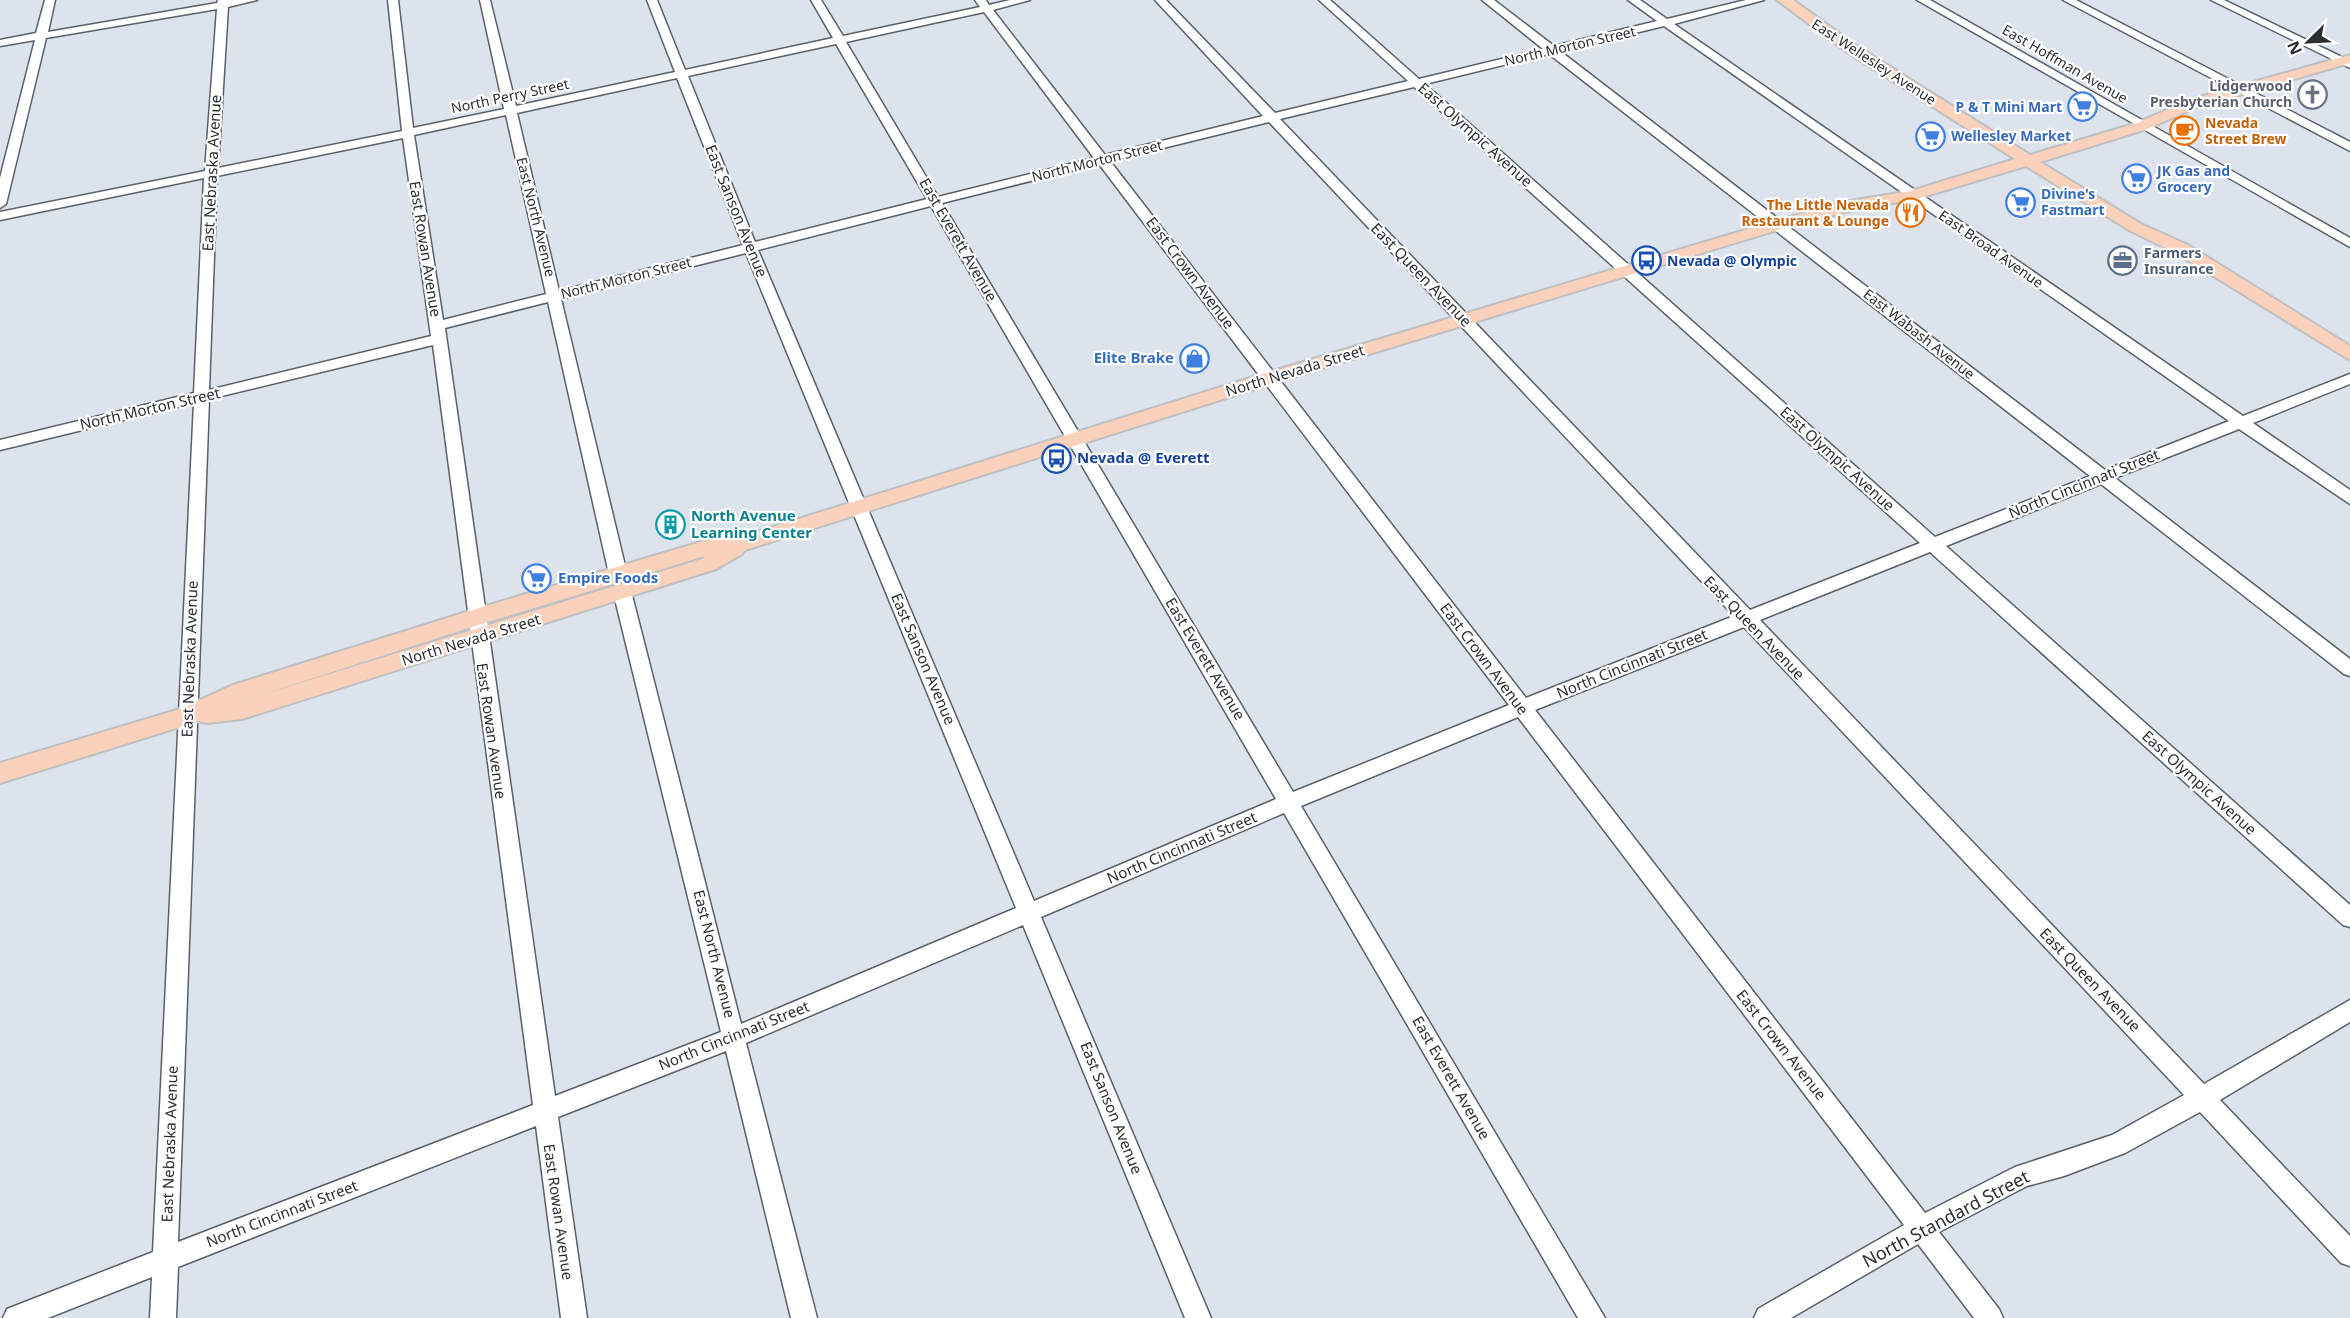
<svg xmlns="http://www.w3.org/2000/svg" width="2350" height="1318" font-family="'Noto Sans',sans-serif">
	<style>
		.lines { fill: none; stroke-linecap: round; stroke-linejoin: round }
		.minor-casing { stroke: #5a6067; stroke-width: 3 }
		.major-casing { stroke: #c0c0c2; stroke-width: 4 }
		.minor { fill: #fff; fill-rule: evenodd }
		.major { fill: #fad2bb; fill-rule: evenodd }
		.labels { text-anchor: middle; stroke-width: 4.5; stroke-linejoin: round; paint-order: stroke }
		.far-street-label { font-size: 14px; fill: #2c2e32; stroke: #fff }
		.far-worship-label { font-size: 14px; font-weight: bold; fill: #5b616d; stroke: #fff; text-anchor: end }
		.far-shop-label { font-size: 14px; font-weight: bold; fill: #366cbe; stroke: #fff; text-anchor: start }
		.far-food-label { font-size: 14px; font-weight: bold; fill: #c56008; stroke: #fff; text-anchor: start }
		.far-service-label { font-size: 14px; font-weight: bold; fill: #4e5e75; stroke: #fff; text-anchor: start }
		.far-transit-label { font-size: 14px; font-weight: bold; fill: #164399; stroke: #fff; text-anchor: start }
		.street-label { font-size: 15px; fill: #2c2e32; stroke: #fff }
		.shop-label { font-size: 15px; font-weight: bold; fill: #366cbe; stroke: #fff; text-anchor: end }
		.transit-label { font-size: 15px; font-weight: bold; fill: #164399; stroke: #fff; text-anchor: start }
		.culture-label { font-size: 15px; font-weight: bold; fill: #0d838f; stroke: #fff; text-anchor: start }
		.near-street-label { font-size: 18px; fill: #2c2e32; stroke: #fff }
	</style>
	<rect width="100%" height="100%" fill="#dde3ed"/>
	<g class="lines">
		<defs>
			<path id="minor" d="M45,0h10l-7,32 169,-29 1,-3h39l-29,7 -10,161 184,-37 -14,-131h10l15,128 91,-19 -24,-109h10l26,106 159,-34 -28,-72h10l28,70 148,-32 -22,-38h10l22,36 137,-29 -5,-7h11l3,5 21,-5h20l-37,10 112,145 158,-39 -108,-116h11l109,113 133,-32 -89,-81h11l89,79 124,-30 -61,-49h12l60,46 103,-25 -29,-21h12l27,19 79,-19h18l-90,24 569,392 107,-42v10l-97,39 97,67v14l-111,-75 -124,49 235,181v17l-6,-2 -243,-190 -155,62 404,359v22l-7,-2 -413,-373 -170,68 444,464 146,-84v22l-130,78 130,136v30l-9,-3 -141,-151 -75,41 -61,23 -37,10 -88,46 60,77 4,9h-29l-56,-74 -127,74h-37l4,-9 146,-84 -386,-508 -217,89 304,512h-27l-294,-505 -243,104 170,401h-26l-162,-393 -277,118 71,275h-26l-65,-267 -168,66 29,201h-26l-25,-192 -358,141 -2,51h-26l2,-41 -104,41h-45l4,-9 146,-57 41,-849 -194,47v-10l194,-47 10,-215 -204,42v-8l205,-41 12,-162 -171,29 -40,166 -6,4v-30l35,-138 -35,6v-6l36,-7zM984,12l110,146 -156,39 -92,-155zM1664,26l565,395 -124,49 -545,-419zM836,44l91,155 -172,43 -67,-166zM1549,54l541,422 -155,61 -510,-453zM677,78l66,167 -184,46 -42,-178zM1414,87l506,456 -170,67 -470,-491zM506,115l40,179 -103,26 -29,-185zM1269,122l465,494 -208,82 -416,-537zM403,138l28,198 -222,54 8,-214zM1099,164l410,541 -216,87 -351,-589zM931,206l345,593 -242,102 -276,-651zM746,253l270,655 -275,116 -110,-433 -3,-5h-12l-3,5 108,441 -166,64 -110,-768 103,-26 61,272 9,6 9,-6 -66,-275zM433,345l100,760 -355,137 31,-843zM1744,627l440,468 -72,40 -97,32 -90,46 -390,-503z
				M1917,0h13l420,238v9z
				M2063,0h13l274,142v9z
				M2211,0h13l126,61v7z"/>
			<path id="major" d="M1777,0h16l64,46 173,109 107,-32 32,-14 2,-4 179,-50v8l-153,44 -50,22 -107,33 101,62 47,21 162,101v14l-174,-107 -47,-23 -103,-64 -107,32 -74,14 -61,16 -507,154 -532,168 -3,4 -26,15 -474,150 -35,4 -8,-2 -199,62v-20l180,-54 53,-24 243,-76 228,-68 43,-6 516,-161 509,-152 72,-20 67,-11 104,-32 -168,-107zM705,556l-3,3 -460,142 236,-76z"/>
		</defs>
		<!-- minor casing -->
		<use href="#minor" class="minor-casing"/>
		<!-- major casing -->
		<use href="#major" class="major-casing"/>
		<!-- minor -->
		<use href="#minor" class="minor"/>
		<!-- major -->
		<use href="#major" class="major"/>
	</g>
	<!-- icons -->
	<defs>
		<symbol id="church-ring" viewBox="-11 -11 22 22"><circle r="9.5" fill="#fff" stroke="#6b7280" stroke-width="1.5"/><path d="M-1.2-6h2.4v3.5h3.3v2.4h-3.3V6h-2.4V-.1h-3.3v-2.4h3.3Z" fill="#6b7280"/></symbol>
		<symbol id="supermarket-ring" viewBox="-11 -11 22 22"><circle r="9.5" fill="#fff" stroke="#3f7fe0" stroke-width="1.5"/><path d="M-6-5.5h2.5l.6 2H6L4.5 2H-2.5L-4.4-4H-6ZM-1.5 3.2a1.3 1.3 0 1 0 .1 0ZM3 3.2a1.3 1.3 0 1 0 .1 0Z" fill="#3f7fe0"/></symbol>
		<symbol id="cafe-ring" viewBox="-11 -11 22 22"><circle r="9.5" fill="#fff" stroke="#e8710a" stroke-width="1.5"/><path d="M-5.5-4.5H6V0H3Q3 3.5 0 3.5H-2.5Q-5.5 3.5-5.5 0ZM3-3.2v2h1.7v-2ZM-6 4.5H4V6H-6Z" fill="#e8710a"/></symbol>
		<symbol id="restaurant-ring" viewBox="-11 -11 22 22"><circle r="9.5" fill="#fff" stroke="#e8710a" stroke-width="1.5"/><path d="M-5-6h1v4h1v-4h1v4h1v-4h1v5L-1.5 .5V6h-2V.5L-5-1ZM5-6V6H3V1.5H1.5Q1.5-4 5-6Z" fill="#e8710a"/></symbol>
		<symbol id="bus-ring" viewBox="-11 -11 22 22"><circle r="9.5" fill="#fff" stroke="#1a4fb4" stroke-width="1.5"/><path d="M-5-6H5V4H4V6H2V4H-2V6H-4V4H-5ZM-3.5-4V0h7V-4ZM-3.5 1.2v1.5H-2V1.2ZM2 1.2v1.5H3.5V1.2Z" fill="#1a4fb4"/></symbol>
		<symbol id="office-ring" viewBox="-11 -11 22 22"><circle r="9.5" fill="#fff" stroke="#5c6f8a" stroke-width="1.5"/><path d="M-6-3h4V-5.5h4V-3h4V5H-6ZM-1-4.5V-3h2v-1.5ZM-6 0V1H6V0Z" fill="#5c6f8a"/></symbol>
		<symbol id="shop-ring" viewBox="-11 -11 22 22"><circle r="9.5" fill="#fff" stroke="#3f7fe0" stroke-width="1.5"/><path d="M-5-2.5h2.3a2.7 3.5 0 0 1 5.4 0H5L5.5 6h-11ZM-1.5-2.5h3a1.5 2.3 0 0 0-3 0Z" fill="#3f7fe0"/></symbol>
		<symbol id="building-ring" viewBox="-11 -11 22 22"><circle r="9.5" fill="#fff" stroke="#0f9aa8" stroke-width="1.5"/><path d="M-4-6H4V6H1V3H-1V6H-4ZM-2.5-4.3h1.7v1.8h-1.7ZM.8-4.3h1.7v1.8H.8ZM-2.5-1h1.7V.8h-1.7ZM.8-1h1.7V.8H.8Z" fill="#0f9aa8"/></symbol>
	</defs>
	<g fill-rule="evenodd">
		<use href="#church-ring" x="2296" y="78" width="33" height="33"/>
		<use href="#supermarket-ring" x="2066" y="90" width="33" height="33"/>
		<use href="#cafe-ring" x="2168" y="114" width="33" height="33"/>
		<use href="#supermarket-ring" x="1914" y="120" width="33" height="33"/>
		<use href="#supermarket-ring" x="2120" y="162" width="33" height="33"/>
		<use href="#supermarket-ring" x="2004" y="186" width="33" height="33"/>
		<use href="#restaurant-ring" x="1894" y="196" width="33" height="33"/>
		<use href="#bus-ring" x="1630" y="244" width="33" height="33"/>
		<use href="#office-ring" x="2106" y="244" width="33" height="33"/>
		<use href="#shop-ring" x="1178" y="342" width="33" height="33"/>
		<use href="#bus-ring" x="1040" y="442" width="33" height="33"/>
		<use href="#building-ring" x="654" y="508" width="33" height="33"/>
		<use href="#supermarket-ring" x="520" y="562" width="33" height="33"/>
	</g>
	<g class="labels">
		<!-- far-street labels -->
		<g class="far-street-label">
			<text transform="translate(1570 46) rotate(-13)" y="5">North Morton Street</text>
			<text transform="translate(1874 62) rotate(33)" y="5">East Wellesley Avenue</text>
			<text transform="translate(2065 64) rotate(30)" y="5">East Hoffman Avenue</text>
			<text transform="translate(510 96) rotate(-12)" y="5">North Perry Street</text>
			<text transform="translate(1097 161) rotate(-14)" y="5">North Morton Street</text>
			<text transform="translate(536 217) rotate(76)" y="5">East North Avenue</text>
			<text transform="translate(1991 249) rotate(35)" y="5">East Broad Avenue</text>
			<text transform="translate(626 278) rotate(-14)" y="5">North Morton Street</text>
			<text transform="translate(1919 334) rotate(38)" y="5">East Wabash Avenue</text>
		</g>
		<!-- far-worship labels -->
		<g class="far-worship-label">
			<text x="2292" y="91">Lidgerwood<tspan x="2292" dy="16">Presbyterian Church</tspan></text>
		</g>
		<!-- far-shop labels -->
		<g class="far-shop-label">
			<text x="2062" y="112" text-anchor="end">P &amp; T Mini Mart</text>
			<text x="1951" y="141">Wellesley Market</text>
			<text x="2157" y="176">JK Gas and<tspan x="2157" dy="16">Grocery</tspan></text>
			<text x="2041" y="199">Divine's<tspan x="2041" dy="16">Fastmart</tspan></text>
		</g>
		<!-- far-food labels -->
		<g class="far-food-label">
			<text x="2205" y="128">Nevada<tspan x="2205" dy="16">Street Brew</tspan></text>
			<text x="1889" y="210" text-anchor="end">The Little Nevada<tspan x="1889" dy="16">Restaurant &amp; Lounge</tspan></text>
		</g>
		<!-- far-service labels -->
		<g class="far-service-label">
			<text x="2144" y="258">Farmers<tspan x="2144" dy="16">Insurance</tspan></text>
		</g>
		<!-- far-transit labels -->
		<g class="far-transit-label">
			<text x="1667" y="266">Nevada @ Olympic</text>
		</g>
		<!-- street labels -->
		<g class="street-label">
			<text transform="translate(1475 135) rotate(42)" y="5">East Olympic Avenue</text>
			<text transform="translate(212 173) rotate(-87)" y="5">East Nebraska Avenue</text>
			<text transform="translate(736 211) rotate(68)" y="5">East Sanson Avenue</text>
			<text transform="translate(958 240) rotate(60)" y="5">East Everett Avenue</text>
			<text transform="translate(425 249) rotate(81)" y="5">East Rowan Avenue</text>
			<text transform="translate(1190 273) rotate(53)" y="5">East Crown Avenue</text>
			<text transform="translate(1421 275) rotate(46)" y="5">East Queen Avenue</text>
			<text transform="translate(1295 371) rotate(-17)" y="5">North Nevada Street</text>
			<text transform="translate(150 409) rotate(-13)" y="5">North Morton Street</text>
			<text transform="translate(1837 459) rotate(42)" y="5">East Olympic Avenue</text>
			<text transform="translate(2084 484) rotate(-22)" y="5">North Cincinnati Street</text>
			<text transform="translate(1754 628) rotate(46)" y="5">East Queen Avenue</text>
			<text transform="translate(471 640) rotate(-17)" y="5">North Nevada Street</text>
			<text transform="translate(190 659) rotate(-88)" y="5">East Nebraska Avenue</text>
			<text transform="translate(923 659) rotate(67)" y="5">East Sanson Avenue</text>
			<text transform="translate(1205 659) rotate(59)" y="5">East Everett Avenue</text>
			<text transform="translate(1484 659) rotate(53)" y="5">East Crown Avenue</text>
			<text transform="translate(1632 664) rotate(-22)" y="5">North Cincinnati Street</text>
			<text transform="translate(491 731) rotate(82)" y="5">East Rowan Avenue</text>
			<text transform="translate(2199 783) rotate(42)" y="5">East Olympic Avenue</text>
			<text transform="translate(1182 848) rotate(-23)" y="5">North Cincinnati Street</text>
			<text transform="translate(714 954) rotate(76)" y="5">East North Avenue</text>
			<text transform="translate(2090 980) rotate(46)" y="5">East Queen Avenue</text>
			<text transform="translate(734 1036) rotate(-22)" y="5">North Cincinnati Street</text>
			<text transform="translate(1781 1045) rotate(52)" y="5">East Crown Avenue</text>
			<text transform="translate(1451 1078) rotate(60)" y="5">East Everett Avenue</text>
			<text transform="translate(1111 1108) rotate(68)" y="5">East Sanson Avenue</text>
			<text transform="translate(170 1144) rotate(-88)" y="5">East Nebraska Avenue</text>
			<text transform="translate(558 1212) rotate(82)" y="5">East Rowan Avenue</text>
			<text transform="translate(282 1214) rotate(-21)" y="5">North Cincinnati Street</text>
		</g>
		<!-- shop labels -->
		<g class="shop-label">
			<text x="1174" y="363">Elite Brake</text>
			<text x="558" y="583" text-anchor="start">Empire Foods</text>
		</g>
		<!-- transit labels -->
		<g class="transit-label">
			<text x="1077" y="463">Nevada @ Everett</text>
		</g>
		<!-- culture labels -->
		<g class="culture-label">
			<text x="691" y="521">North Avenue<tspan x="691" dy="17">Learning Center</tspan></text>
		</g>
		<!-- near-street labels -->
		<g class="near-street-label">
			<text transform="translate(1946 1219) rotate(-28)" y="6">North Standard Street</text>
		</g>
	</g>
	<!-- north arrow -->
	<g transform="translate(2308 42) rotate(246)" stroke="#ffffff" stroke-width="4.5" paint-order="stroke">
	<path d="M0-4.5L10 22L0 15L-10 22Z" fill="#2c2e32"/>
	<text y="-9" font-size="16" font-weight="bold" text-anchor="middle" fill="#2c2e32">N</text>
	</g>
</svg>
